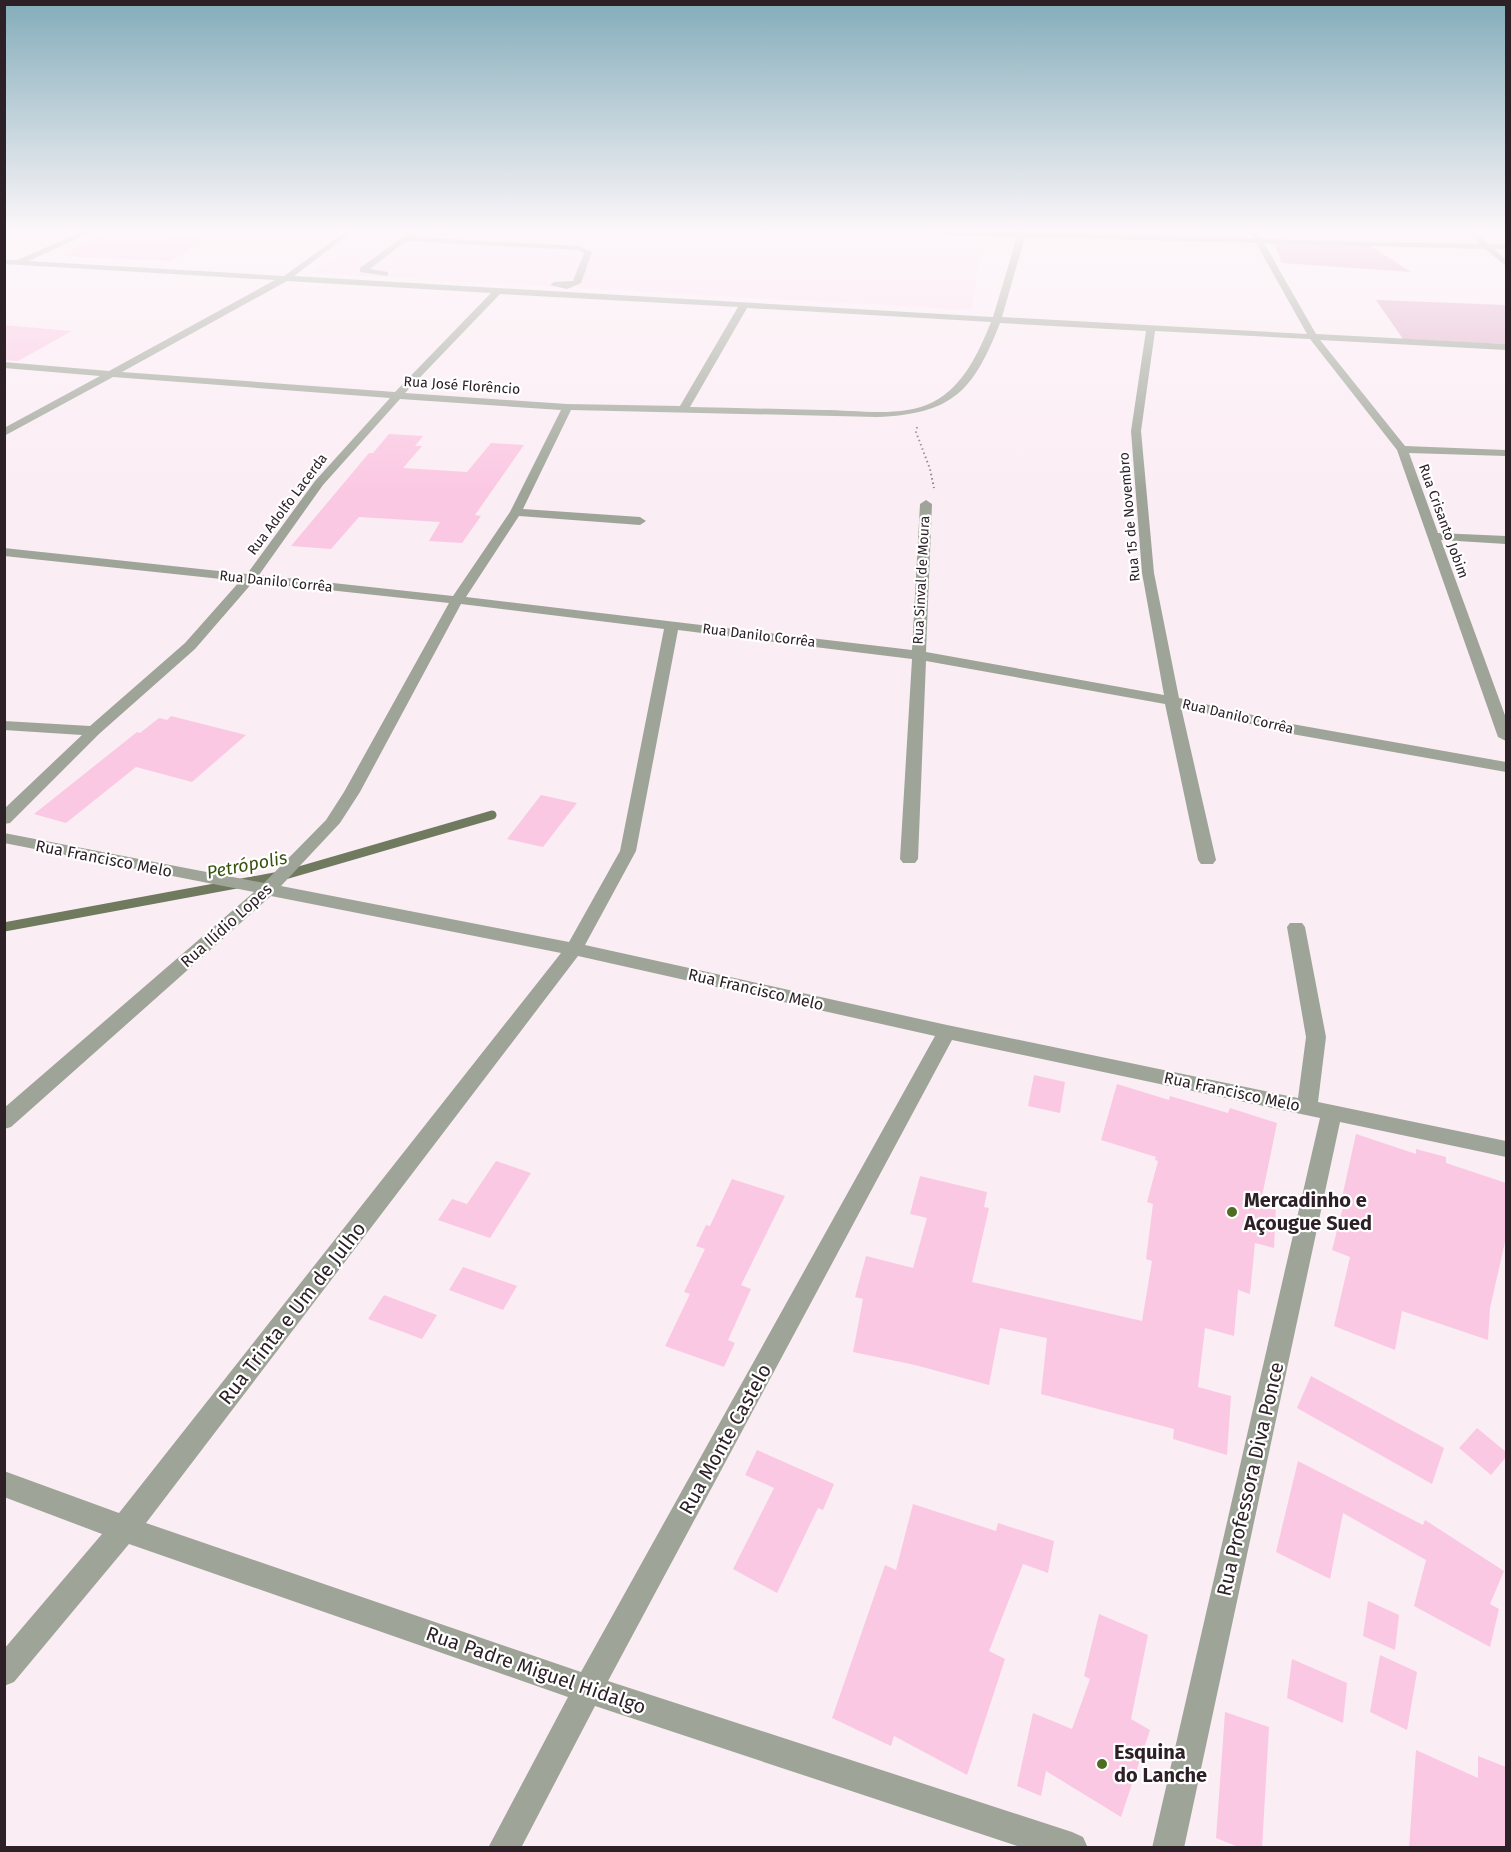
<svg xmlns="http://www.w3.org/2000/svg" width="1511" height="1852" font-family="'Fira Sans',sans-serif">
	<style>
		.built { fill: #fae1ee }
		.green { fill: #dfb0c9 }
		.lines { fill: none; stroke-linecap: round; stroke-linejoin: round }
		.stream { stroke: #6f7a5e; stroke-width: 9 }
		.building { fill: #fbc8e3 }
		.path { stroke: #8c7f85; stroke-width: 2; stroke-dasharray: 1.5 3; stroke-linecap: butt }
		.minor { fill: #9ea598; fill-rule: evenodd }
		.poi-dot { fill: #4e6d23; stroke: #fff; stroke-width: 2 }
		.labels { text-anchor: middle; stroke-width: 4.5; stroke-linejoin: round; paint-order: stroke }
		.far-street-label { font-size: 14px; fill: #2d2127; stroke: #fff }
		.street-label { font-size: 16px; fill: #2d2127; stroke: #fff }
		.water-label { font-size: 18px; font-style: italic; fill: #385210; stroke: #fff }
		.near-poi-label { font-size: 20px; font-weight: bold; fill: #2d2127; stroke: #fff; text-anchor: start }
		.near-street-label { font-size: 20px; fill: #2d2127; stroke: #fff }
	</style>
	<rect width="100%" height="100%" fill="#fbedf4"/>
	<!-- built -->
	<path class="built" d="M368,232h452l163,10 -12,68 -660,-37z"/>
	<!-- green -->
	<path class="green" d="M1274,243l95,2 42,27 -129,-9z
		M1376,300l130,5v39l-103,-5z"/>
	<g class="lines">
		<!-- stream -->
		<path class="stream" d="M4,927l281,-52 207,-60"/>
	</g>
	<!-- building -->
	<path class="building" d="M106,231h30l76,4 -40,26 -109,-5z
		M4,325l68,6 -54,30 -14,-1z
		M389,434l34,2 -8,10h7l-19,22 64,4 24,-29 33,2 -49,70 6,1 -19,27 -33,-2 11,-19 -81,-5 -28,32 -40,-3 78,-93h4z
		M171,716l75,19 -54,47 -56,-15 -70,56 -32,-9 103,-82 3,1 19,-15 8,2z
		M541,795l36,8 -34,44 -36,-8z
		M1034,1075l31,7 -5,31 -32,-7z
		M1117,1084l52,16 1,-4 58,17 2,-5 47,15 -16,78 15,3 -2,44 -19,-5 -5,51 -12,-4 -4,46 -29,-8 -7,59 33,9 -4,59 -54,-16 1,-10 -133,-35 6,-56 -47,-10 -11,57 -74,-20 -62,-13 10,-53 -8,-2 11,-41 47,12 14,-50 -17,-4 10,-38 67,16 -3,15 5,1 -17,74 170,39 10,-60 -6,-2 7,-55 -6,-2 11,-41 -3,-1 1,-3 -55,-17z
		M1356,1134l60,20v-5l30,8v6l60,20v55l-16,70 -2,32 -86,-29 -7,39 -61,-24 16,-69 -18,-7 12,-47 -3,-1z
		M496,1161l35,12 -41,65 -52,-18 14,-21 15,5z
		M732,1179l53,17 -44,89 10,4 -23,51 7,3 -11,24 -59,-21 25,-52 -6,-2 21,-43 -9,-3 10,-21 4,1z
		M463,1267l54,19 -14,24 -54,-20z
		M384,1295l53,20 -15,24 -54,-20z
		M1311,1376l133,72 -12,36 -135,-76z
		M1477,1428l29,24v5l-15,18 -32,-27z
		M757,1450l77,34 -11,26 -5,-2 -41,85 -44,-24 41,-81 -29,-13z
		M1298,1461l125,64 2,-5 79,51 -14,33 9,5 -9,38 -76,-41 12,-46 -83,-47 -13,66 -54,-27z
		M913,1504l83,27 2,-8 56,18 -6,32 -25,-9 -34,87 16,8 -38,116 -73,-39 -3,10 -59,-28 53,-153 11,5z
		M1368,1601l31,14 -4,35 -32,-14z
		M1099,1614l49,21 -17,84 19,11 -29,87 -75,-46 -5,25 -24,-10 16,-73 39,16 18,-50 -6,-3z
		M1380,1655l37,17 -10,58 -37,-18z
		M1292,1659l55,24 -4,40 -56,-25z
		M1225,1712l44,15 -7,121h-21l-25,-10z
		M1416,1750l62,28v-22l28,11v81h-97z"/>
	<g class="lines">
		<!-- path -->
		<path class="path" d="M917,427l-1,5 14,37 4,19"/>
		<!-- minor -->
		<path class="minor" d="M82,232h9l-62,29 255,15 61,-44h7l-58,44 699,41 24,-80 -115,-3 -3,-2h123l232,6 -4,-6h7l5,7 218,5 -13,-12h8l14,12 17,1v4h-12l12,11v6l-21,-17 -221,-6 52,91 190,10v6l-186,-10 85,106 101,4v6l-97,-3 29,80 68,3v8l-65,-4 65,178v23l-8,-4 -101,-287 -87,-111 -155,-8 -14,100 13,142 25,125 113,26 214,38v10l-214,-38 -111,-27 35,153 -3,4h-12l-3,-4 -33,-156 -239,-43 -8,198 -3,4h-12l-3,-4 12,-200 -234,-29 -42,221 -51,94 362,80 351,73 8,-61 -19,-110 3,-4h12l3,4 21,110 -8,65 188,39v16l-166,-35 -156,726h-32l168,-730 -368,-78 -344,641 464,151 11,5 5,11h-65l-428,-142 -74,142h-33l80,-151 -439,-153 -115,138 -10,4v-37l98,-115 -98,-37v-26l115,42 442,-560 -290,-57 -260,231 -7,2v-21l250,-216 -250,-49v-10l260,50 62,-63 18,-28 105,-189 -196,-21 -58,67 -96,85 -89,89 -6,1v-15l78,-74 -78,-5v-9l86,5 95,-83 55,-62 -236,-25v-8l243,26 68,-93 75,-83 -277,-21 -109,59v-8l96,-52 -96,-8v-6l105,9 166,-91 -271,-16v-4h13zM1025,237l231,6 51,91 -305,-17zM287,281l204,12 -96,99 -273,-20zM500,294l238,13 -58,99 -113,-2 -162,-11zM747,308l244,14c-12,30 -28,65 -58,80 -31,16 -76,8 -110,8 -44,-1 -88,-2 -133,-3zM1000,323l146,8 -15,100 11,142 22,122 -238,-43 6,-148 -6,-4 -6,4 -8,146 -446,-53 53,-81 121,9 6,-4 -6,-4 -117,-8 48,-99 306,7c75,-3 96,-25 123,-94zM400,399l161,11 -51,102 -57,84 -194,-21 64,-90zM461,604l203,25 -44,222 -51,91 -288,-56 59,-63 20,-31zM578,956l357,80 -354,636 -435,-149z
			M410,232h8l-6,5 167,9 13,6 -11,31 -14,6 -17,-4 4,-3 19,-1 11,-28 -6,-3 -172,-9 -36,28 18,3v4l-28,-4v-4z"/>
	</g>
	<!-- sky -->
	<linearGradient id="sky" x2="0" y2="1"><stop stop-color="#83acba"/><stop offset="0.47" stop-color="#fdf7fa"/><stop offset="1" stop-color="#fdf7fa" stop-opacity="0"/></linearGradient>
	<rect width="1511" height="491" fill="url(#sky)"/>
	<!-- markers -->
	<g class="poi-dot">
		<circle cx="1232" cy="1212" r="6"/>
		<circle cx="1102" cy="1764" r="6"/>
	</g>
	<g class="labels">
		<!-- far-street labels -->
		<g class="far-street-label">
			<text transform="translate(462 385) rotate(4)" y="5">Rua José Florêncio</text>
			<text transform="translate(287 504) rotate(-53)" y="5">Rua Adolfo Lacerda</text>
			<text transform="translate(1129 517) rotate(-95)" y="5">Rua 15 de Novembro</text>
			<text transform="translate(1444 521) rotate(70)" y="5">Rua Crisanto Jobim</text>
			<text transform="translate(921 580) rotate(-87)" y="5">Rua Sinval de Moura</text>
			<text transform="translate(276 581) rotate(6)" y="5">Rua Danilo Corrêa</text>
			<text transform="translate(759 635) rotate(7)" y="5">Rua Danilo Corrêa</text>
			<text transform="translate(1238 716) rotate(13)" y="5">Rua Danilo Corrêa</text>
		</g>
		<!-- street labels -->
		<g class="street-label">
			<text transform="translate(104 858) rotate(11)" y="6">Rua Francisco Melo</text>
			<text transform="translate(226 925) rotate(-42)" y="6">Rua Ilídio Lopes</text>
			<text transform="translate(756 989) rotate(13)" y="6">Rua Francisco Melo</text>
			<text transform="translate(1232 1091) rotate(12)" y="6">Rua Francisco Melo</text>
		</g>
		<!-- water labels -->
		<g class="water-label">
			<text transform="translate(247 865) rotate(-11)" y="6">Petrópolis</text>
		</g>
		<!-- near-poi labels -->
		<g class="near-poi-label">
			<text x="1244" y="1207">Mercadinho e<tspan x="1244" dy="23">Açougue Sued</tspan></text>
			<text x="1114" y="1759">Esquina<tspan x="1114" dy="23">do Lanche</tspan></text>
		</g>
		<!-- near-street labels -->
		<g class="near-street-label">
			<text transform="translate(292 1313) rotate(-52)" y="7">Rua Trinta e Um de Julho</text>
			<text transform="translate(725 1439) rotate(-61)" y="7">Rua Monte Castelo</text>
			<text transform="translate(1250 1479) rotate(-77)" y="7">Rua Professora Diva Ponce</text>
			<text transform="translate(536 1670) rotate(19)" y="7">Rua Padre Miguel Hidalgo</text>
		</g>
	</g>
	<!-- border -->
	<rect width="1511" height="1852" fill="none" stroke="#2d2127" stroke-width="12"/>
</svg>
